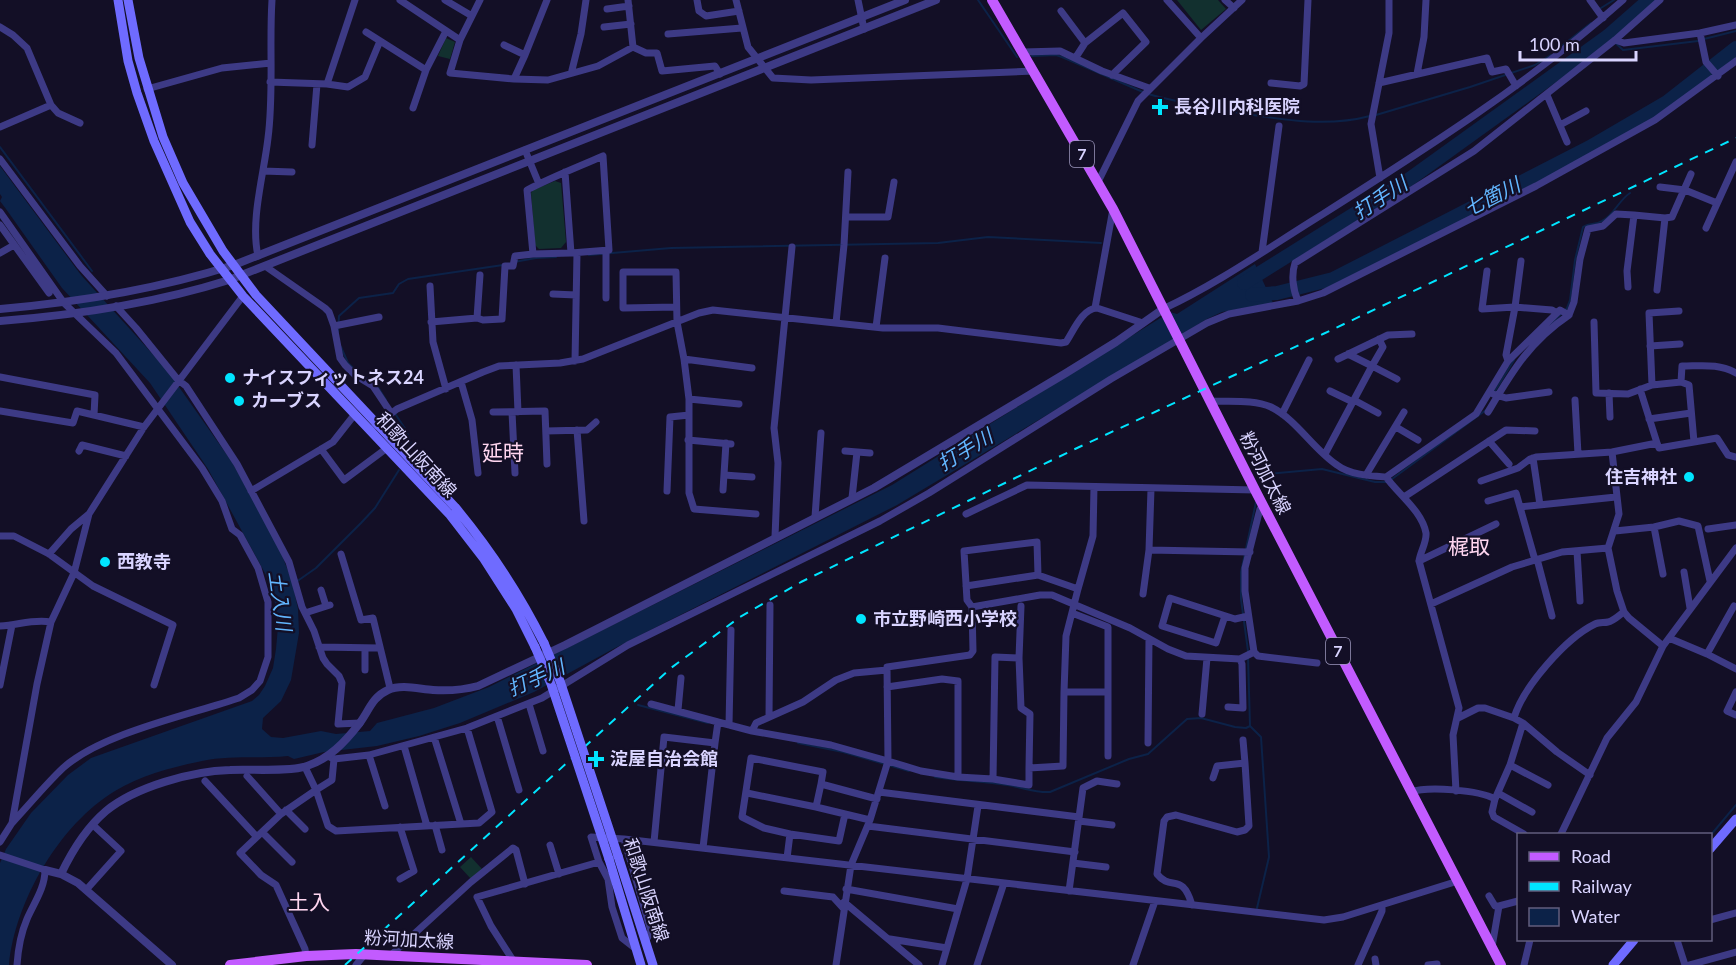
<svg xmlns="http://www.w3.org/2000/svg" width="1736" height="965" font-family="Lato,'Noto Sans JP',sans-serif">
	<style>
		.green { fill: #12302f }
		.water { fill: #0c2248 }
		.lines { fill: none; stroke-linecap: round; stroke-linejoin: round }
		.stream { stroke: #0c2248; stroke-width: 2 }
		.river { stroke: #0c2248; stroke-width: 14 }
		.minor { stroke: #3d3a85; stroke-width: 7 }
		.tertiary { stroke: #3d3a85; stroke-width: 8 }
		.secondary { stroke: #6f6bff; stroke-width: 9 }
		.primary { stroke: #c25bff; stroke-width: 10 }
		.rail { stroke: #00e5ff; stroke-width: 2; stroke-dasharray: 9 8; stroke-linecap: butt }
		.secondary-bridge { stroke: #6f6bff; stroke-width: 9 }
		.poi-dot { fill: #00e5ff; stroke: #130f26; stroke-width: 2 }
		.labels { text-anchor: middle; stroke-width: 4.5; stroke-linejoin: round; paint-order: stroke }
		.shield { fill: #130f26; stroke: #9e99be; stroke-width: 1.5 }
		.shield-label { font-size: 16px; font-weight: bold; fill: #d9d4ff }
		.poi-label { font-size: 18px; font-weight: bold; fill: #d9d4ff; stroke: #130f26; text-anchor: start }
		.street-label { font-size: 18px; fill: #d9d4ff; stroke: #130f26 }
		.water-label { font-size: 20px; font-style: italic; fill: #62b6ff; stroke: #130f26 }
		.quarter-label { font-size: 21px; fill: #ffd6f0; stroke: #130f26 }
	</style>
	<rect width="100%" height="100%" fill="#130f26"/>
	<!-- green -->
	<path class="green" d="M1177,0h41l8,9 -25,21z
		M446,38l9,4 -5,17 -12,-3z
		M555,181l6,2 5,59 -5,6 -22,1 -4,-4 -4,-52 2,-3z
		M471,857l11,12 -11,10 -11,-12z"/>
	<!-- water -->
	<path class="water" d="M0,166l81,109 86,95 65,92 46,83 14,36 6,28 1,24 -8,47 -10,21 -18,17 -1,11 9,8 12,1 38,-7 15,3 34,-3 7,-8 57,-15 55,-21 403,-202 278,-173 7,2 78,-50 18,39 -51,9 -15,7 -310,186 -282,143 -81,44 -74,31 -41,13 -42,10 -53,6 -30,7 -6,-3c-28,3 -59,-1 -86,5 -29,6 -61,14 -87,30 -55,33 -100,110 -106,174h-9v-102l6,-14 25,-36 37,-38 23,-17 161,-57 7,-6 6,-9 8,-18 3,-19 2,-22 -3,-24 -9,-28 -58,-106 -58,-86 -88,-95 -56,-79 -6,-8 2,-4 -2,-3z"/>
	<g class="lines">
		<!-- stream -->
		<path class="stream" d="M978,0l39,57
			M1601,8l13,-8
			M1608,36l15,14 75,-9
			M1704,39l32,-8
			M1558,49l33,-26
			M1032,56l24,-1 6,2 81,35
			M1148,94c28,8 57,13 86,18 45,7 91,16 136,4
			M1376,115l94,-28 65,-22 16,-10
			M0,147l92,124
			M589,255l82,-7 267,-5 50,-6 113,6
			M514,262l22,-4 20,-1
			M1551,324l16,-16 3,-8 5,-40 8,-33c6,-4 12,-2 19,-6 11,-5 17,-21 28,-28
			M338,332l1,-16 20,-18 34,-5 6,-9 9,-5 95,-14
			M341,347l7,16 10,10 18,11 10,16
			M1495,391l19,-31
			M394,412l12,18 6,16
			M1392,479l94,-69
			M1262,482l5,-8 55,-5 53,13h11
			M296,582l20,-14 45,-45 14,-15 24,-38
			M1248,651l-7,-52v-27l15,-70
			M1248,657l2,69
			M638,705l70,18
			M1250,726l11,11 8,120 -12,51
			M798,743l45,9 66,19
			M935,777c24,4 48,4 72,8 14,2 29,8 43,7l79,-33 19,-5 39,-35 14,-1 34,9 11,1 4,-2
			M1710,836l26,-31"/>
		<!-- river -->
		<path class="river" d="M1244,283l160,-100 204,-147 41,-36
			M1252,295l25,-2 56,-14 88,-45 169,-87 77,-45 69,-54"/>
		<!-- minor -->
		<path class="minor" d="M400,0l60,40
			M445,0l27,16 8,-16
			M628,0l5,47
			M697,0l2,11 7,5 33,-5
			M736,0l12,47 25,31 38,2 223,-9
			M858,0l6,29
			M1167,0l34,38
			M1225,0l9,8
			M1590,0l13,18
			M607,9l22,-3
			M1061,11l24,32
			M472,16l-12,24 -10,33 64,6
			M0,27l13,8 14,13 24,57 7,8 22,10
			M604,27l27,-3
			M366,32l60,38
			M1700,33l6,29 12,14
			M668,34l74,-6
			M1615,40l9,3 76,-10 36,-8
			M504,45l21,10 22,-55
			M1023,52l37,-1 42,20 47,17
			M525,55l-11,24 34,1 50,-14 35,-19 13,6h11l5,18 53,-5 5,8
			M1076,57l9,-14 38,-30 23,29 -34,33
			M572,70l9,-36 5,-34
			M1417,74l7,-37 2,-37
			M270,82l57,2 28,-84
			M1271,83l29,3 4,-2 4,-84
			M1379,83l108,-25 5,14 14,-3 10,17
			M327,84l21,3 17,-10 15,-36
			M147,89l75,-21 49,-5
			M1547,95l20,47
			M413,108l13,-38 20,-39
			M1560,125l26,-14
			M0,127l51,-22
			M312,145l5,-61
			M525,150l14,34
			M0,159l80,107 27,30
			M263,171l29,1
			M565,172l6,81 -38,1 -6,-64c25,-13 51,-23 76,-34l6,94 -38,3
			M1380,178l-9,-54 18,-91v-33
			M1098,182l40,-81 63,-63 41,-38
			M1660,187l25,3 32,13
			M0,212l64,91 52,50 86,115 20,33 10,28 8,6 18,33 10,34v55l-8,24 -8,9 -13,8c-50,17 -137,35 -176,70 -18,17 -34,37 -51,55
			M846,217h42l6,-35
			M1665,218l7,-1 19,-43
			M0,225l49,68
			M1706,228l30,-66
			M606,251v47
			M1262,252l17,-126
			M0,253l14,-8
			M258,256c-8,-36 6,-82 10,-118 6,-46 1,-92 4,-138
			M265,266l60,42 4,4 5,14
			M1487,271l-5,38 33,-2 -9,48 2,6
			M480,275l-3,43 6,2 19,-1 3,-53h8l2,-10 18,-2
			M430,286l3,56 13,47
			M1628,287l-1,-16 7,-56 31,3 -8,72
			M553,294l23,1
			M1298,301l25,-8 213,-107 119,-66 81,-59
			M116,306l20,22 42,52 8,6 51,78 52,98 13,45 12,24 9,27 4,6 12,12 3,7 -4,41 22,-1
			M676,307l-53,1v-36h53l1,50 7,37 68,9
			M1095,308l18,-99
			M1163,309c56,-26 108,-63 160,-95 104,-66 208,-132 300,-214
			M1557,313l3,-3 9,5 5,-13 6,-43 8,-30 15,-3 13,-12 18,1
			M379,317l-45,9 6,32 5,7 10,10 18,11 18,27
			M431,322l46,-4
			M1594,322l2,71 32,1 24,-9 29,-3 1,-16c19,0 37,-3 54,7
			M836,323l8,-78 4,-73
			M876,327l9,-69
			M1379,339l4,8 -11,19 25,13
			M1650,346l30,-2
			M684,359l5,40 50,5
			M1338,359l50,-24 24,-1
			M575,361l2,-108
			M516,365l2,47
			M0,377l95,18 -1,20
			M461,382l11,38 6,53
			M1681,382l8,3 5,57 23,-4 11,17 8,2
			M1652,385l-3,-72 30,-2
			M1330,391l23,11
			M1609,393l1,24
			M1493,394l13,4 43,-6
			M689,399v94l5,16 62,5
			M1354,400l24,13
			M1575,400l3,54
			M1211,401c18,1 43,-2 60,6 26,13 42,42 66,58 13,10 34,11 49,12 12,17 36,34 40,56 1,9 -6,19 -7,28l40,147 -6,27 3,56
			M0,411l73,12 4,-12 67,16
			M493,412l52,-1 2,53
			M512,412l3,61
			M1488,412c24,-40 41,-70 81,-97
			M1282,414l27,-54
			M1649,419l42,-6
			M375,426l22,-17 86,-37 16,-6 61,-3 23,-4 116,-46 14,-3 170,18h55l123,15 5,-1c8,-12 16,-33 31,-34l46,15
			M1396,427l22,13
			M577,430l7,91
			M546,431l41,-1 9,-8
			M688,440l43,4
			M1489,441l20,23
			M1657,443l2,5 35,-6
			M321,449l23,31 43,-32
			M79,451l3,-6 44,11
			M845,451l25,2
			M1612,452l7,62 -11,34 9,43 7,21 5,6 34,28
			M1325,454l47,-88 -24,-12
			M1533,458l7,47
			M724,475l28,2
			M1366,475l38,-63
			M1386,477l90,-63 32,-53 49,-48 -5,-3 -37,-3 6,-46
			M1481,481l37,-13 12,-9 6,-2 76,-5 45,-9 -17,-54
			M723,490l3,-47
			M251,491l82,-49 22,-28
			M667,491l3,-74 19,-2
			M1404,497l102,-67 29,1
			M852,498l5,-46
			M1488,501l28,-8 19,67
			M1264,507l-4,2 -15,59v23l9,61 4,4 59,7
			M1520,507l96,-10
			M966,514l61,-29 228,5
			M815,517l6,-84
			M1654,527l9,47
			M1708,529l28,-4
			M1615,531l39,-4 25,-6 19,5 12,55
			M0,536h14l35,18 44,32 80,39 -19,60
			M775,537l3,-74 -4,-35 18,-181
			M1149,550l2,-61
			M1577,551l3,50
			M49,554l22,-25 18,-15
			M341,554l20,66 12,-2 17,70
			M1537,559l15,57
			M1419,561l77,-37
			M1684,572l6,36
			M966,586l72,-11 40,14 15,-53 1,-49
			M1078,589l-12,47 -2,56h43
			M321,590l5,16
			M1143,594l6,-44 101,2
			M1431,604l81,-37 50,-15 46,-4
			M972,607l-5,-7 -3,-49 73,-9 1,33
			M305,613l25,-8
			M1072,613l36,14v129
			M1225,616l-9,27 -54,-17 8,-28 65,21 13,-3
			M0,626c19,-1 32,-7 51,-4
			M1669,638l38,16 29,15
			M319,647l61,1
			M365,648v22
			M1707,654l27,-48
			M1019,658l2,50 9,6 -1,54 34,-2 1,-74
			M0,685l12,-60
			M887,687l55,-8 16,2v96l-37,-6 -33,-10 -1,-94 83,-12 3,-4 -1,-44 68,-12h12l78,33 38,21 18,7 54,3 14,-7
			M1736,692l-9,19 9,4
			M529,704l14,47
			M651,704l67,18
			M1228,707l15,1 -1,-44 -2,-5
			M678,710l3,-32
			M1202,714l5,-56
			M497,716l22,74
			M769,717l1,-112
			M1458,718l20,-10h7l29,10 9,5 34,29 33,23
			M1514,718c9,-31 52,-80 81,-94 4,-2 9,-1 13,-2 6,-1 11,-7 16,-10
			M729,725l2,-95
			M752,731l79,14 57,16 -18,59 -19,45 -15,100
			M434,737l27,87
			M1243,740l2,23
			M715,743l3,-21 34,9 4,-8 47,-21 33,-22 18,-7 33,-3
			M1148,743l1,-104
			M404,746l23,80
			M369,755l16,51
			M330,757l4,2 -2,21 -16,10 12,36 8,5 143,-8 13,-11 -25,-84
			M334,759l35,-4 98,-27 75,-30 86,-53 252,-124 49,-28 182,-114 96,-56 22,-9 69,-13c-5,-11 -7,-26 -3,-38l179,-112 141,-111 45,-40
			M1510,765l38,20
			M305,767l11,23 -35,24 -41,39 21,22 15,10 29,64 1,7
			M247,776l34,38
			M958,777l35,2 36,6v-17
			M993,779l2,-122 24,1 2,-52
			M205,781l52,56
			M821,784l-5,23 54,13
			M879,792l200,25
			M1411,792c17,-6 68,-2 84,7l-3,13 2,5 30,17
			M747,793l69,14
			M1498,793l34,19
			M1495,799l15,-34 13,-42
			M286,810l19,19
			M1079,821l33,4
			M435,825l7,25
			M868,826l207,26
			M400,827l14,44 -14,8
			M262,832l30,30
			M790,834l-26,-6 -22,-11 9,-59 72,14 -2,12 56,15
			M1561,834l46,-96 29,-36 27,-56 73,-98
			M624,839l700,81 19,-3 115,-36
			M0,842l12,-19 25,-139 14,-62 23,-49 15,-59 55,-87 99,-131
			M654,842l10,-105 51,6 -12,105
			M550,845l9,29
			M0,855l45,15c0,18 -11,33 -18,49 -6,14 -9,31 -10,46
			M787,858l3,-24 49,7 6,-27
			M1073,863l33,4
			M846,889l112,20
			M86,890l35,-39 -28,-26
			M784,891l49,6 10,11
			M1069,891l14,-103 14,-7 20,3
			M1489,896l6,10h4
			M844,902l75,63
			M1192,905c-10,-34 -21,-13 -35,-31l7,-53 3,-4 9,-2 61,17 8,-2 4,-4 -4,-63 -28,3 -4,12
			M1710,920l26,-7
			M890,939l57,9
			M1677,940l8,25
			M1492,947l7,-41 19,-5
			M636,949l-14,-11 -10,-31 -4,-28 -9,-17 -8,-25 33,2 27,92 -6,11
			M391,955l80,-73 42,-34 3,2 9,34
			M1375,959l1,6
			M514,962l-23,-36 -14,-29 122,-35
			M356,965l9,-11
			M942,965l25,-86 11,-73
			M977,965l27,-82
			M1133,965l22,-64
			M1358,965l24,-54v-6
			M1428,965l9,-1
			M1524,965l6,-25
			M1689,965l47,-13"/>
		<!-- tertiary -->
		<path class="tertiary" d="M0,309c80,-7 158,-20 234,-44l671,-265
			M0,321c77,-6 156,-18 229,-41l707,-280
			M45,870l16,4 17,9 94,82
			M61,874c11,-23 25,-46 45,-63 29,-24 86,-40 124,-41 18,-1 62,2 77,-4 22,-7 38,-24 52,-42 10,-13 13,-27 29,-34 13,-6 31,-1 45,0 16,1 30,0 45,-4l87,-41 309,-157 192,-115 50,-31 47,-33"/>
		<!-- secondary -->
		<path class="secondary" d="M118,0l10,61 9,32 17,48 36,81 20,32 33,42 207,219 34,44 32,50 19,38
			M128,0l11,58 24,79 20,46 40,68 33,44 199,212c35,42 64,86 89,136
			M1710,849l26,-30
			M618,856l35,109
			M609,859l32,106
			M1613,965l21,-25"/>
		<!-- primary -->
		<path class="primary" d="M992,0l121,209 142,281 246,475
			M230,965l76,-9 50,-2 231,11"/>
		<!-- rail -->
		<path class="rail" d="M345,965l326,-297 69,-51 61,-35 274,-133 248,-115 413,-196"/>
		<!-- secondary-bridge -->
		<path class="secondary-bridge" d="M544,643l16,38 58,175
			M535,647l16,37 58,175"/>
	</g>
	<!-- markers -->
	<g class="poi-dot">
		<path d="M1157 98h6v6h6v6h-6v6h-6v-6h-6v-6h6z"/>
		<circle cx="230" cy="378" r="6"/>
		<circle cx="239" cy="401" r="6"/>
		<circle cx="1689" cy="477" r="6"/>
		<circle cx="105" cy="562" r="6"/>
		<circle cx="861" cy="619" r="6"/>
		<path d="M593 750h6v6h6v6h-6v6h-6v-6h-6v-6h6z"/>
	</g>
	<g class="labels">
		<!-- shield labels -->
		<g class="shield">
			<rect x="1070" y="141" width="24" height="26" rx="4.5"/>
			<rect x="1326" y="638" width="24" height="26" rx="4.5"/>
		</g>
		<g class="shield-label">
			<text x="1082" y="160">7</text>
			<text x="1338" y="657">7</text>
		</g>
		<!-- poi labels -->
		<g class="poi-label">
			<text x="1174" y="113">長谷川内科医院</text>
			<text x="242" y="384">ナイスフィットネス24</text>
			<text x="251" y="407">カーブス</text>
			<text x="1677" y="483" text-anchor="end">住吉神社</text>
			<text x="117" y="568">西教寺</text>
			<text x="873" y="625">市立野崎西小学校</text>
			<text x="610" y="765">淀屋自治会館</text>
		</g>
		<!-- street labels -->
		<g class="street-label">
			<text transform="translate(416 455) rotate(47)" y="6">和歌山阪南線</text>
			<text transform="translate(1265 473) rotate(63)" y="6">粉河加太線</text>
			<text transform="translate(646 890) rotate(72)" y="6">和歌山阪南線</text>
			<text transform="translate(409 940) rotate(3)" y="6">粉河加太線</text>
		</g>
		<!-- water labels -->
		<g class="water-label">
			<text transform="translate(1492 197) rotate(-27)" y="7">七箇川</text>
			<text transform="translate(1380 198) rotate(-33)" y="7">打手川</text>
			<text transform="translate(965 450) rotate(-31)" y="7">打手川</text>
			<text transform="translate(280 601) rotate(82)" y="7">土入川</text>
			<text transform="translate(536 678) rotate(-24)" y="7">打手川</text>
		</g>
		<!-- quarter labels -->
		<g class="quarter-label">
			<text x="503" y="460">延時</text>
			<text x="1469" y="554">梶取</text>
			<text x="309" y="910">土入</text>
		</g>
	</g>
	<!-- legend -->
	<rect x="1517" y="833" width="195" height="108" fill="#130f26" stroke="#625e7d" stroke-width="1.5"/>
	<rect x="1529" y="852" width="30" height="9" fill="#c25bff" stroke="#625e7d" stroke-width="1.5"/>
	<text x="1571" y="863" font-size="18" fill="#d9d4ff">Road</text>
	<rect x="1529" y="882" width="30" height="9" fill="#00e5ff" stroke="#625e7d" stroke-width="1.5"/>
	<text x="1571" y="893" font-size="18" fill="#d9d4ff">Railway</text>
	<rect x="1529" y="908" width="30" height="18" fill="#0c2248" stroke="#625e7d" stroke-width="1.5"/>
	<text x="1571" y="923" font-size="18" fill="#d9d4ff">Water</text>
	<!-- scale -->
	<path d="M1520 51v9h116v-9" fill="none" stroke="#d9d4ff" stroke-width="3"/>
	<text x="1529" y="51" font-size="18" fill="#d9d4ff" stroke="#130f26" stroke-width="4.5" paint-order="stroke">100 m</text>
</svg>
